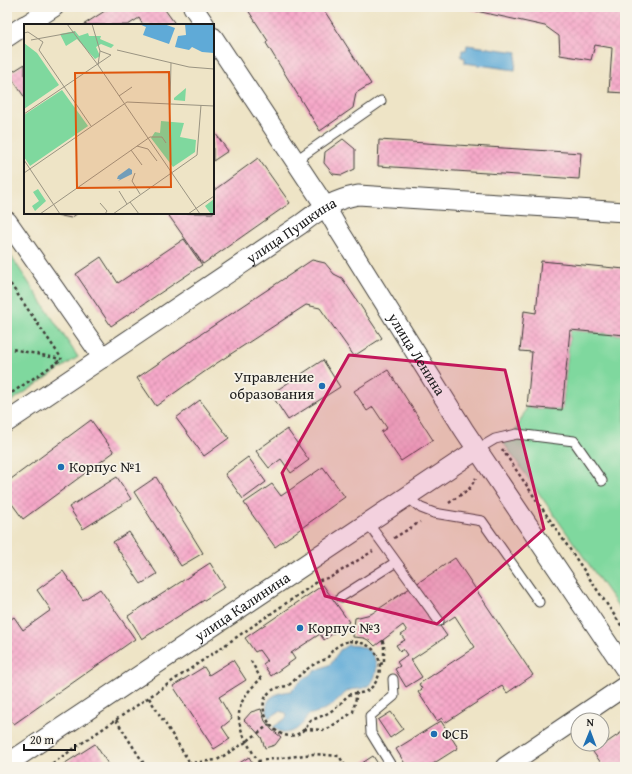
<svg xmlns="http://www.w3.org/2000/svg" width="632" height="774" font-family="'Gentium Book Plus',serif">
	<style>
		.green { fill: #7fd89e; stroke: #4e7a5d }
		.water { fill: #5faad7; stroke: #3e637a }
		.building { fill: url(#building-cross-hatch) }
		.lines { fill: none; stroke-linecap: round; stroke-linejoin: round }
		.lane-casing { stroke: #3c3a36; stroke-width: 11 }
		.street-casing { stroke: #3c3a36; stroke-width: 21 }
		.path { stroke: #3c3a36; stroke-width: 2.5; stroke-dasharray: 3 3; stroke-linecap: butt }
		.lane { stroke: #fff; stroke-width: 9 }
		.street { stroke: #fff; stroke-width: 19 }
		.marked { fill: #c2185b; fill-opacity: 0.2; stroke: #c2185b; stroke-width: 3; stroke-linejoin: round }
		.poi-dot { fill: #1f6fb2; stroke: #f7f3e8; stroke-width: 1.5 }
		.labels { text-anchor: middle; stroke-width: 3.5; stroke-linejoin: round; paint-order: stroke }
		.street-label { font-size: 15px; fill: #1c1c1c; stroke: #f7f3e8 }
		.poi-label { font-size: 15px; fill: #1c1c1c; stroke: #f7f3e8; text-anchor: start }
		.inset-road { fill: none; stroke: #9a9482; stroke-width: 1 }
		.view { fill: #de560d; fill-opacity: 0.15; stroke: #de560d; stroke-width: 2 }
		.inset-edge { fill: none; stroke: #1c1c1c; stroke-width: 2 }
	</style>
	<defs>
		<pattern id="building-cross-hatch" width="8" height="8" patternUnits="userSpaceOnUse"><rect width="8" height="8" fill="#f6a8c9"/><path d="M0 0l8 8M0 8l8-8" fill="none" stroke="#d290ac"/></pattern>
	</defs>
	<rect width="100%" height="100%" fill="#f7f3e8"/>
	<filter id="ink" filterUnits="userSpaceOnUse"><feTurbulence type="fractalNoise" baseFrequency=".025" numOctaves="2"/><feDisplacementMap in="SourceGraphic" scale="8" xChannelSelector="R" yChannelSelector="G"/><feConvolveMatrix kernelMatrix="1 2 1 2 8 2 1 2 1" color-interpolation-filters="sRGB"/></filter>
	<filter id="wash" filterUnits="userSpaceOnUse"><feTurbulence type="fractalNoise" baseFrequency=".012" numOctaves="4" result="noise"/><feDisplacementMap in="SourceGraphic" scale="16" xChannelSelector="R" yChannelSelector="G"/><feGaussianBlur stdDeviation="0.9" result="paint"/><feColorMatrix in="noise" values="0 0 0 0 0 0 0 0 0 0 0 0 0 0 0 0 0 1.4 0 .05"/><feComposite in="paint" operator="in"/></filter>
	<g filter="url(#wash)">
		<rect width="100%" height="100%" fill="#eee4c6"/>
		<!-- green -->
		<path class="green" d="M7,250l71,107 -71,47z
			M570,330l55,5v281l-122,-174 14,-14 10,-21 35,3z"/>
		<!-- water -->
		<path class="water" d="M467,45l50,7 -2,18 -50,-7v-5l-4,-1 1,-7h4z
			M348,645c6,1 13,0 18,4 12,7 14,25 4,35 -8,8 -16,3 -22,7 -5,3 -8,8 -12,11 -8,7 -17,10 -28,13 -7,14 -20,24 -35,12l12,-8 2,-3 -1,-3 -6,-2 -11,7c-8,-19 5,-25 22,-27l10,-10 14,-10 16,-7 9,-14z"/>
		<g id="blocks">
			<!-- building -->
			<path class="building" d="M111,7h52l13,18h-33l-4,-7 -11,7h-45z
				M246,7h76l49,77 -15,9 -3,15 -33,23 -54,-88 2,-2z
				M458,7h167v86l-16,-1 3,-44 -17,-3 -4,15 -31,-5 -1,-19 -14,-10z
				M25,64v34l-16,-24z
				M213,130l15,21 -15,10z
				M343,139l12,10v20l-13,6 -9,-1 -9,-11 1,-11z
				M379,140l202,13 -2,26 -201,-13z
				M258,158l32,45 -87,61 -36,-51h46v-22z
				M55,213h23l-7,5 -14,-3z
				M184,239l18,26 -91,61 -35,-52 25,-17 17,26z
				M312,260l13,3 9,11 8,4 40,60 -28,18 -34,-48 -14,-3 -89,58 -61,43 -19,-28 61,-42z
				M541,261l84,8v66l-55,-5 -8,80 -35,-3 5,-55 -12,-1 4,-40 12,2z
				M323,360l17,27 -52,33 -17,-26z
				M388,370l45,70 -32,21 -20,-29 6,-4 -14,-21 -6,4 -13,-20z
				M200,400l29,38 -25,18 -28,-38z
				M91,420l23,32 -91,67 -16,-22v-15z
				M287,429l22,31 -18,13 -10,-14 -12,9 -13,-17z
				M248,457l18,25 -23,17 -18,-25z
				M323,467l22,30 -70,50 -31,-44 28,-19 9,12z
				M117,477l14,22 -48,30 -14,-22z
				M156,477l47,76 -22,13 -47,-74z
				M129,532l28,42 -16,10 -28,-42z
				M455,558l78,117 -26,18 -5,-7 -57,37 -3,-5 -5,3 -19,-29 4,-3 -3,-5 56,-37 -20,-31 -15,10 7,10 -36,24 11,17 -16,10 -11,-18 5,-3 -3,-4 10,-7 -4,-6 -3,2 -4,-6 9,-5 -4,-5 6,-4 -4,-6 -28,21 -5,-5 -6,-3 -11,-1 2,-19 16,-4z
				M210,563l15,24 -83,52 -14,-23z
				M63,571l20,29 17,-11 35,50 -121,85 -6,-8 -1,1v-95l7,-5 9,13 28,-20 -14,-20z
				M323,585l26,37 -25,18 -4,-6 -29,19 4,6 -24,17 -8,-12 4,-3 -8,-11 -4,2 -10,-14z
				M233,660l13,20 -27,17 13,22 -10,8 8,12 -16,10 -41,-63 31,-19 5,8z
				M261,709l4,12 7,9 9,7 -6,8 -10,3 -4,-11 -7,-8 -10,-9 7,-8z
				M391,712l12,17 -13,9 -12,-18z
				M441,721l17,27 -30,19h-21l-11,-18z
				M625,730v37h-21l-11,-15z
				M95,744l15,23h-51z
				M373,756l7,11h-24z
				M249,757l6,10h-22z"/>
		</g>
	</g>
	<g filter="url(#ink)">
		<use href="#blocks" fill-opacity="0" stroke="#3c3a36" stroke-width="1"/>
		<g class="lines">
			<defs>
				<path id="lane" d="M295,161l86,-60
					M478,449l17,-10 22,-5 57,7 28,40
					M407,497l14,11 13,5 48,8 57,81
					M368,523l71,98
					M341,597l55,-35
					M392,767l-21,-34 -1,-17 24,-20 -1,-17"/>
				<g id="street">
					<path d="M193,7l12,18"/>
					<path d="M26,25l28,-18"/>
					<path d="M7,37l18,-12"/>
					<path id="s1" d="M213,37l112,169 15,26 124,198 161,239"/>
					<path d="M7,221l96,137"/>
					<path id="s2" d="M7,422l294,-198c20,-15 31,-24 57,-29l267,17"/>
					<path id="s3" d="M7,764l471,-315"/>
					<path d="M505,767l120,-81"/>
				</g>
			</defs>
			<!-- lane casing -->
			<use href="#lane" class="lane-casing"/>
			<!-- street casing -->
			<use href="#street" class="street-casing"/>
			<!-- path -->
			<path class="path" d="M7,279l55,80
				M7,348l54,11
				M7,396l55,-37
				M502,449l123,182
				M449,503l20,-14 7,-11
				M394,538l26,-16
				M349,641c12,1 22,3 28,14 7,13 1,32 -13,37 -4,2 -11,0 -15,3 -4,2 -7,8 -11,11 -8,7 -17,11 -27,14 -27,49 -78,-31 -23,-34 12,-11 23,-23 39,-27 5,-10 11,-15 22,-18z
				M251,661l10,18c-37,31 -21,54 1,88
				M380,664l4,-1v-19l-2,-4
				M149,698l41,65
				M116,720l30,47
				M304,729l22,1 27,-18 4,-19
				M258,761l55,-7 26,2 7,11
				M47,767l273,-187 11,-3 42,-26
				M183,767l7,-4 27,-3 29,-18 24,-18"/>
			<!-- lane -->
			<use href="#lane" class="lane"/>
			<!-- street -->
			<use href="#street" class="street"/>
		</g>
	</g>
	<!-- marked area -->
	<path class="marked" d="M349,355l156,15 39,159 -107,95 -112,-28 -43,-123z"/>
	<!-- markers -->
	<g class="poi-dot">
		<circle cx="322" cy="386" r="4"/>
		<circle cx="61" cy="467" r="4"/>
		<circle cx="300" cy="628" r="4"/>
		<circle cx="434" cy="734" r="4"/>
	</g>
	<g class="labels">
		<!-- street labels -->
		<g class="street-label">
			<text dy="5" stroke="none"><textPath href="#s2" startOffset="343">улица Пушкина</textPath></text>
			<text dy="5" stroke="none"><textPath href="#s1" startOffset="377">улица Ленина</textPath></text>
			<text dy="5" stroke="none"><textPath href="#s3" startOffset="283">улица Калинина</textPath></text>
		</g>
		<!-- poi labels -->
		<g class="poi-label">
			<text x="314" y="382" text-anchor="end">Управление<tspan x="314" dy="17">образования</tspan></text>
			<text x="69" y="472">Корпус №1</text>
			<text x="308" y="633">Корпус №3</text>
			<text x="442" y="739">ФСБ</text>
		</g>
	</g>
	<!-- overview -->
	<g transform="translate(24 24)">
		<rect width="190" height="190" fill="#eee4c6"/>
		<path d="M51,7l4,5 9,-3 1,3h12l-1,3 14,6 -3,3 -10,-4 -5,3 4,9 -5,3 -18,-20 -11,7 -6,-12zM0,19l13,10 22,32 -35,24zM162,64l-1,13 -11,-1v-2zM38,66l26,36 -58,40 -6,-9v-42zM137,97l23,2 -4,14 16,3 -1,12 -22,15 -22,-29 4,-6 5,1zM14,165l8,12 -11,10 -3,-5 7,-5 -6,-9zM190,175v15h-3l-6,-8z" fill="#7fd89e"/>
		<path d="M115,0h25l11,4 -6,16 -26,-9 3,-8zM161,0h29v29l-12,-1 -10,-5 -3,3 -14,-3 3,-11 8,-1zM105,144l3,2v4l-14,7 2,-2h-3l1,-3z" fill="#5faad7"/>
		<path class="inset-road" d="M43,0l31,41 102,149M68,0l8,27 -2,14M0,9l4,-1 15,10 -4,8 52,76M7,16l44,-8M93,26l72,17 25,2M95,72l13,-9M146,79l1,-40M0,90l87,-59 -11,-4M113,122l11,3 9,12M107,126l11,15M0,136l36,54M0,149l103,-71 87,4M111,149l-3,8 8,13M95,167l8,13M106,178l9,12M76,179l7,8 -2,3M16,190l110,-77h12l4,6M89,190l84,-59 4,-50M164,190l26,-18"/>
		<path class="view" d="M145,48l2,115 -94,1 -2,-115z"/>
		<rect width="190" height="190" class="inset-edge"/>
	</g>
	<!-- margin -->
	<rect width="632" height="774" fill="none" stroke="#f7f3e8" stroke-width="24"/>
	<!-- north arrow -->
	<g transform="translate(590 732) rotate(1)"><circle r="19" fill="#f7f3e8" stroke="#9f9d96"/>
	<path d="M0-3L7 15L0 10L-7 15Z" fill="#1f6fb2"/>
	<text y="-6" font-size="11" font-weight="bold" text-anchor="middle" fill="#1c1c1c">N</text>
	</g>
	<!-- scale -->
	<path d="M24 744v6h51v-6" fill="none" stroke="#1c1c1c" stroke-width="2"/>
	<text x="30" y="744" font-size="12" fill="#1c1c1c" stroke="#f7f3e8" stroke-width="3" paint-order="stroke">20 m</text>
</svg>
